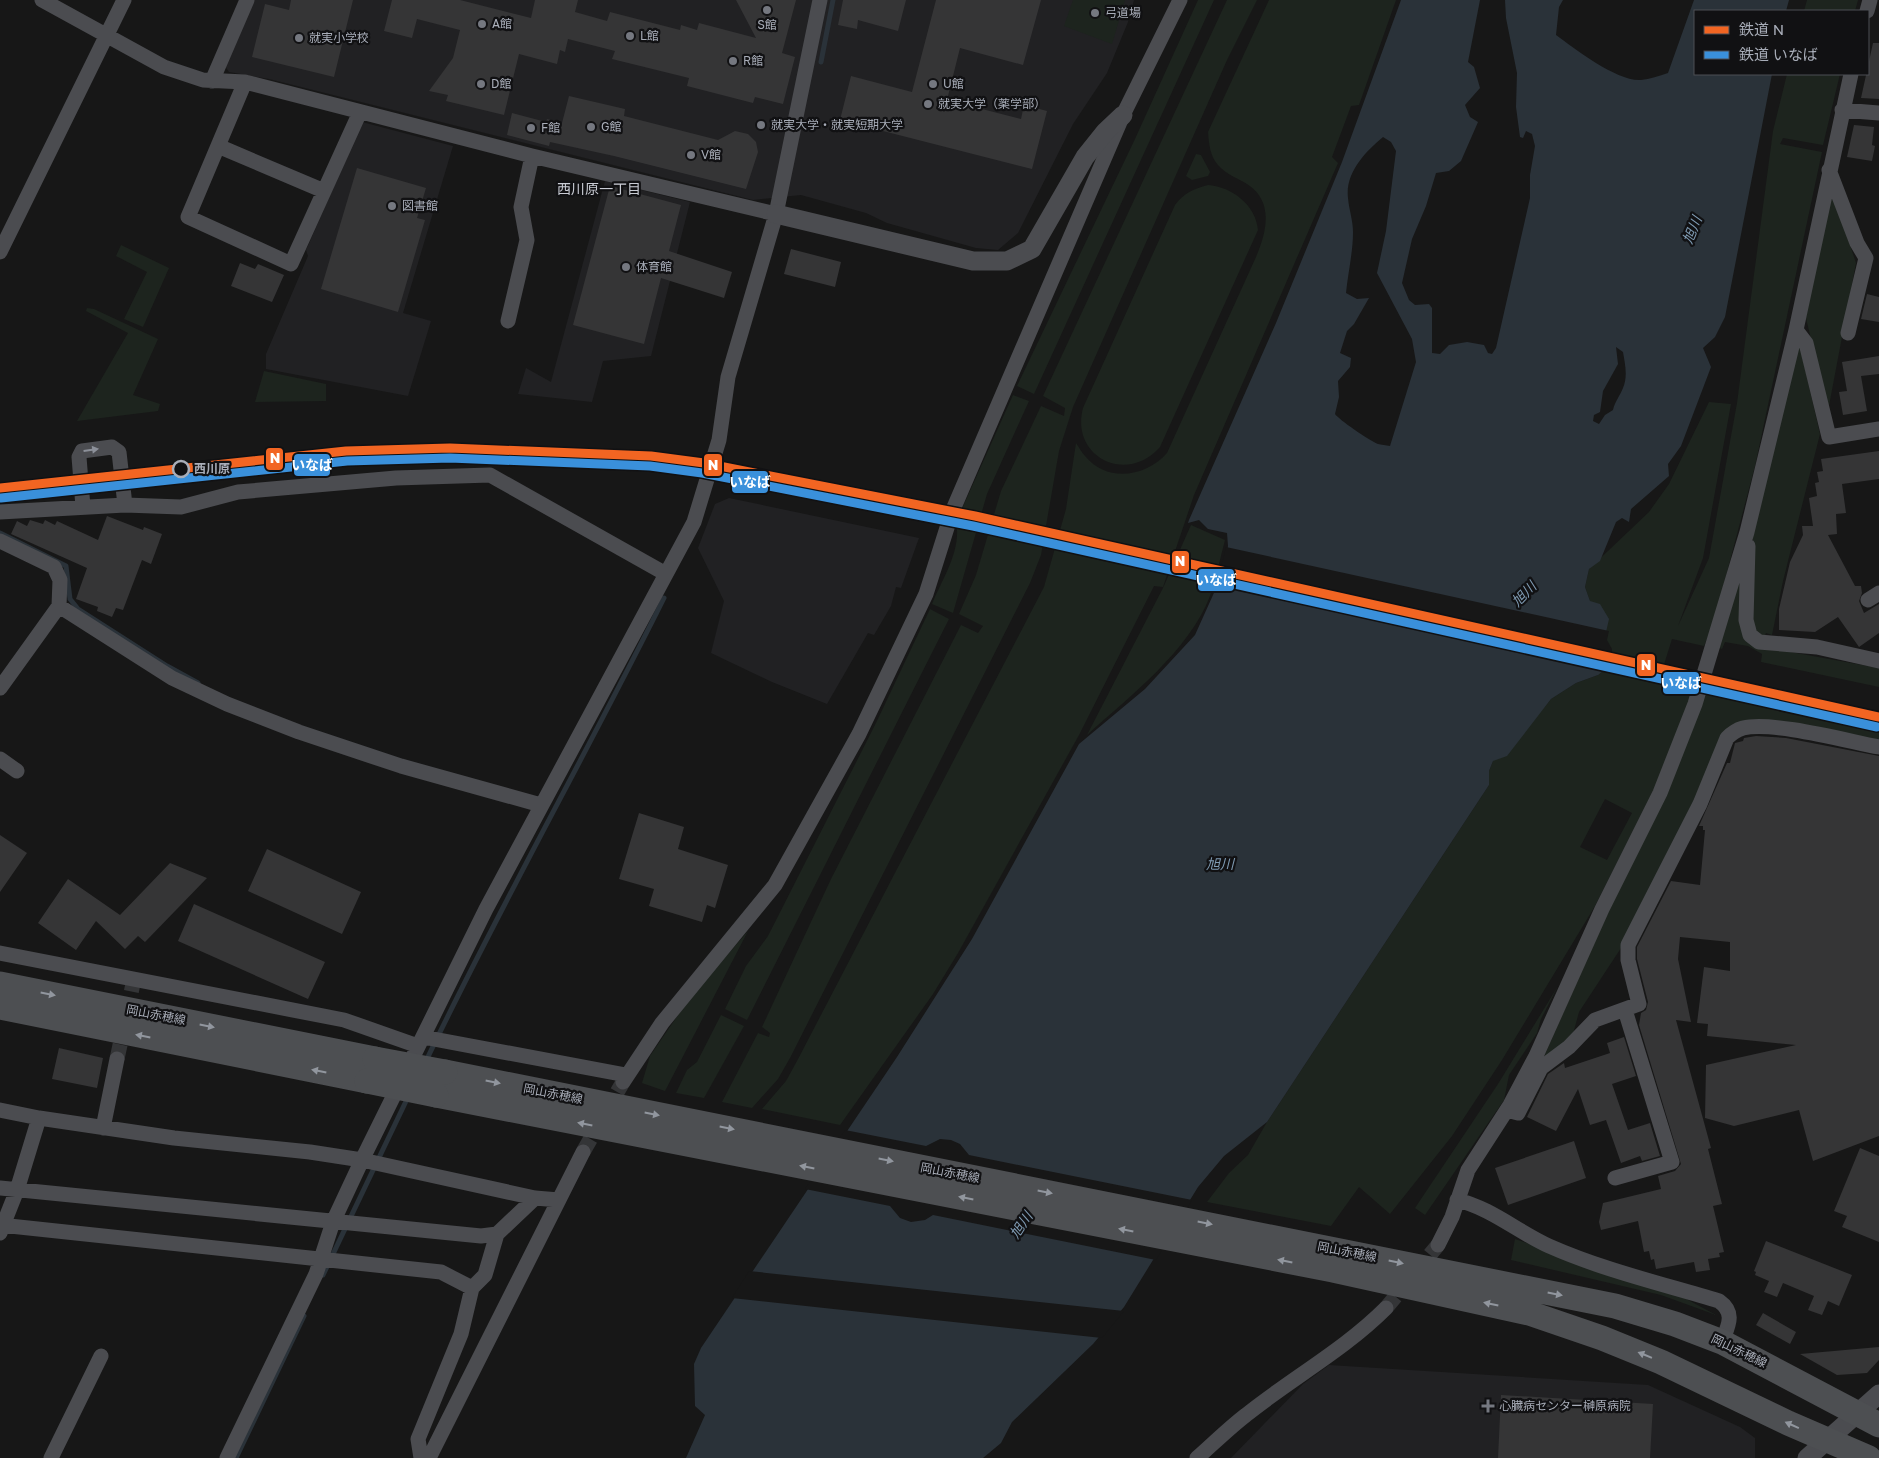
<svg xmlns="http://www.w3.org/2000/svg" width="1879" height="1458" font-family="'Golos Text','Noto Sans JP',sans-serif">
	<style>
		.built { fill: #212123 }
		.green { fill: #1d241e; fill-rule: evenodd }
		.water { fill: #2a3239; fill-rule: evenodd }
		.pier { fill: #171717 }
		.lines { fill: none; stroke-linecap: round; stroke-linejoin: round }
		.stream { stroke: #2a3239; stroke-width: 5 }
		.building { fill: #353536 }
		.minor-tunnel { stroke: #343537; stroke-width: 15; stroke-dasharray: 15 8; stroke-linecap: butt }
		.minor { stroke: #4b4c50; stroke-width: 15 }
		.tertiary { stroke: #4b4c50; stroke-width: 19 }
		.primary { stroke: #4d4f52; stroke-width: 25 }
		.primary-bridge { stroke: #4d4f52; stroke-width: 25 }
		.rail-1-casing { stroke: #111113; stroke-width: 12 }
		.rail-2-casing { stroke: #111113; stroke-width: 12 }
		.rail-1 { stroke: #f26522; stroke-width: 9 }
		.rail-2 { stroke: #3a90db; stroke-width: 9 }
		.oneway { fill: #8c9099 }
		.oneway2 { fill: #91969e }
		.poi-dot { fill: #757880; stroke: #111113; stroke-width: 2 }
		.stop-dot { fill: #111113; stroke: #a8adb8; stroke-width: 2.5 }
		.labels { text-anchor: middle; stroke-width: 4.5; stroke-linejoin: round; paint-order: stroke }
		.poi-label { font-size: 12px; fill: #a8adb8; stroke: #111113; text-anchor: start }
		.stop-label { font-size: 12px; font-weight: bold; fill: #a8adb8; stroke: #111113; text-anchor: start }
		.street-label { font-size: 12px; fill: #a8adb8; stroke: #111113 }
		.neighbourhood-label { font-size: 14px; fill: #c9ccd4; stroke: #111113 }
		.water-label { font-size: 14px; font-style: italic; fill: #7f9bb3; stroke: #111113 }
		.line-badge { stroke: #111113; stroke-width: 2 }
		.badge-label { font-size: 14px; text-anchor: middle; font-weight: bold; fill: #fff }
	</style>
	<rect width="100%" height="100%" fill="#171717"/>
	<!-- built -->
	<path class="built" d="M254,0h880l-6,22 -21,51 -34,51 -55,109 -20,17 -22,-2 -89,-25 -21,-10 -65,-18 -48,5 -484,-121 -40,-7 -4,-6z
		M362,122l91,24 -50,167 28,8 -23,75 -142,-27v-15l42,-98 -2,-6z
		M605,181l85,21 -39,154 -48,5 -11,41 -74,-8 8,-26 25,14z
		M729,498l190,40 -18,50 -5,-1 -5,19 -17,29 -6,-2 -41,71 -55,-22 -61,-29 13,-52 -26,-53 17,-44z
		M1329,1365l319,20 92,42 15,11v20h-524l72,-74z"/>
	<!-- green -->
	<path class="green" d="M1073,0h52l-13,44 -48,-18z
		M1198,0h16l-180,394 -17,-8 118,-247z
		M1227,0h30l-30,60 -154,347 -14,44 -18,104 -11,28 -240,475 -12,21 -26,29 -30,-6 36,-69 11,4 1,-4 -8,-6 69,-148 130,-254 17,8 5,-7 -24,-12 17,-39 25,-84 40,-85 23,10 1,-8 -22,-12z
		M1269,0h127l-37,105 -8,1 -19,51 6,6 -144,332 -31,92 -9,-1 -75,149 -121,218 -25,41 -93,131 -78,-16 24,-28 11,-20 247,-474 22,-78 10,-66c3,4 5,9 9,13 22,27 61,21 82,-3l89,-196c10,-24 19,-55 -9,-73 -10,-6 -21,-10 -29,-19 -8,-9 -9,-21 -10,-33z
		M1807,0h51l-3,11h-51z
		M1787,74h53l-17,71 -40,-7 -3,6 42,8 -67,314 -42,159 -9,21 -32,-7 -11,35 35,9 -42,108 -59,115 -93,154 -50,76 -62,78 -31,-27 -28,39 -124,-24 22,-29 19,-18 19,-33 222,-337v-14l4,-10 40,-40 18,-22 25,-16 22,-8 -8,-74 -5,-14 4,-18 60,-57 20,-28 40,-82 22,2 -28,154 -25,68 31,-68 28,-155 36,-272zM1605,799l27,14 -25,47 -27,-13z
		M1196,154l5,1 9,17 -2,4 -16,4 -6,-4z
		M1208,185c24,2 48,20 50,45l-98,217c-33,38 -90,10 -77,-39l92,-203c9,-12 18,-16 33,-20z
		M1831,188l25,75 -28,148 -22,-93z
		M121,245l48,23 -26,59 -19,-8 23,-47 -31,-16z
		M87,308l7,1 64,30 -25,56 27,9 -2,7 -81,10 51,-88 -42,-22z
		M1800,347l20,87 -37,147 -11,54 -6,-2 -2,6 -7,-4 -7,-16 3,-91 43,-179z
		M264,371l62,13v17l-71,1z
		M1013,395l16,6 -42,93 -34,119 -21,-9c10,-25 30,-54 24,-82z
		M1191,525l34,15c-5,19 -9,38 -15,56 -21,55 -81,101 -123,139l76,-147z
		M1746,553l-4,81 21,13 116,21v19l-118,-25 1,-8 -14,-8 -23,-4 -3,7 -5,-2z
		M930,609l19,10 -202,401 -22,-11 21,-43 22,-30 108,-213z
		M1709,687l170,38v18l-137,-19 -119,221 -44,67 -6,22 -32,29 67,-151 57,-117z
		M748,931l-83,160 -23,-8 8,-27 39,-57z
		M1558,986l-17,33 -4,14 -28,42 -5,25 -79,115 -10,-7 83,-124z
		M721,1015l23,11 -40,72 -28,-5 11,-23 10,-8z
		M1515,1239l164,56 37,20 -55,-20 -150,-35z"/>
	<!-- water -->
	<path class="water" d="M1401,0h79l-12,62 6,5 6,21 -15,17 5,12 8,5 -17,39 -12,10 -13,2 -10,33 -14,33 -10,44 7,17 6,5 14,-1 3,4v45l8,1 9,-9 18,-3 17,3 4,8 4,1 4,-6 34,-150v-23l5,-29 -3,-12 -6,-3 -3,7 -3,-1 -4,-30 1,-34 -11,-55 -1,-18h58l-4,7 -3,28c19,14 62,47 85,45 9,-1 18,-4 27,-7l26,-73h95l-3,11h-91v63h77l-47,243 -10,20 -12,11 8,19 -30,79 -13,18 1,12 -38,33 -2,13 -7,-4 -6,4 -16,39 -11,8 -4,18 5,14 10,3 9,15 -5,22 6,9 -1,16 -11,9 -22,8 -25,16 -44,57 -14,5 -4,10v14l-222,337 -43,34 -26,31 -74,120 -31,37 -81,78 -11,21 -18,15h-297l19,-43 -10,-9 -1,-42 7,-16 196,-291 75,-118 107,-195 66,-55 50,-54 27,-60 6,-29 -1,-13 -19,-4 -9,-9 -11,3 1,-3 87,-197 66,-161zM1383,137l8,5 5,9 -10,80 -9,42 35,66 4,23 -26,84c-4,-1 -9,-1 -12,-2 -8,-3 -40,-25 -43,-30l4,-17 -1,-16 12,-14 1,-9 -11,-5 7,-22 7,-7 15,-26 -12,1 -11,-6c2,-20 7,-41 7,-61 0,-12 -4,-22 -5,-34 -3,-25 17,-46 35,-61zM1616,347l7,5c2,12 5,24 0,36 -3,8 -8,13 -10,22l-8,5 -6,9 -6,-3 1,-6 6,-3 3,-21 15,-27z"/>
	<!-- pier -->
	<path class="pier" d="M1226,547l383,84 -2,9 5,9 -1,13 -392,-86z
		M845,1130l81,16 14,-7 11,1 9,4 9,11 223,45 -36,60 -223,-45 -8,5 -14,2 -11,-4 -10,-12 -85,-17z
		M749,1271l375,40 -22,27 -370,-40z"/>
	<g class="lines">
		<!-- stream -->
		<path class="stream" d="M821,62l12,-62
			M0,533l66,33 4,33 8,10 89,57 31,17
			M426,1061c75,-157 161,-308 238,-463
			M323,1275l85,-178
			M236,1458l68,-142"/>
	</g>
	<!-- building -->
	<path class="building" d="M291,0h62l-19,77 -82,-20 13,-53 24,6z
		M392,0h68l71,18 4,-18h43l-3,12 32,9 3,-9 70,18 1,-5 16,5 2,-7 57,15 -20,-38h60l-14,53 13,4 -12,47 -28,-7 -2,6 -66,-17 2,-8 -77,-19 3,-8 -47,-12 -3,13 -5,-2 -3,14 -38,-10 -15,61 -58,-14 2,-6 -19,-4 24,-33 7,-28 -43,-11 -5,19 -28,-7z
		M843,0h63l-8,31 -40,-11 -1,9 -19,-4z
		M936,0h105l-18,65 -63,-17 -13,52 74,19 3,-14 23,6 -15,58 -192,-49 11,-44 61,16z
		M1873,43h6v56l-18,-1z
		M569,96l56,13 -1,7 94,24 17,-9 13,3 8,8 2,10 -12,37 -132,-33 -64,-14 -1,4 -42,-11 5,-22 34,9 1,-3 15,4z
		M1854,125l20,2 -2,18 3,1 -3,15 -25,-4z
		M357,168l69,20 -9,30 8,2 -27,92 -77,-23z
		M610,186l71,19 -12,46 63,21 -8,26 -63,-20 -17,66 -71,-19z
		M791,249l50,13 -6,25 -51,-13z
		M240,263l15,6 3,-5 26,11 -12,27 -41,-16z
		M1867,294l12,3v25l-18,-3z
		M1879,356v18l-18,2 6,35 -24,4 -4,-23 8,-1 -5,-29z
		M1879,451v28l-37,5 4,29 -10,1 1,20 -9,1 27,51h6l1,7 -3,8 5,12 15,-9v29l-20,14 -21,-30 -23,15 -36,-2v-21l11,-47 13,-27 -1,-9h11l-4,-28 8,-2 -2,-13 4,-1 -2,-10 6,-1 -2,-12z
		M107,516l36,14 1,-3 18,7 -11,30 -9,-4 -19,50 -7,-2 -4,9 -15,-6 1,-4 -22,-8 11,-31 -76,-34 6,-13 10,5 3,-6 13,4 2,-4 10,5 2,-4 41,19z
		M1756,736l30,2 93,18v380l-66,25 -14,-51 -65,16 -29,-8 1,-53 90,-20 -89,-9 1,-12 -11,-1 7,-56 26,4v-29l-50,-5 -2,22 13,63 -15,-2 35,128 -3,1 14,55 -9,2 11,46 -5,1 1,4 -12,2 2,11 -14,2 -2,-10 -38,7 -2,-10 -3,1 -2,-9 -5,1 -6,-31 -37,9 -2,-8 4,-19 58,-14 -3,-13 17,-5 6,-7 -42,-139 2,-12 5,-3 2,-8 -11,-43v-12l34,-66 29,4 5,-55h-2v-4h-4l28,-63h3l5,-20 8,-2 1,-3z
		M639,813l45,14 -6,22 50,16 -13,43 -8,-3 -5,17 -53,-16 5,-17 -35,-10z
		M0,835l27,18 -27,39z
		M267,849l94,43 -19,42 -94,-43z
		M170,863l37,15 -62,64 -7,-6 -13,13 -29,-28 -20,29 -38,-27 30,-44 52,36z
		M194,904l131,58 -17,37 -130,-58z
		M1624,1037l12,39 -24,8 16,46 22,-7 10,33 -18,5 -2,-5 -19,7 -15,-43 -16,5 -12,-36 -22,42 -29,-14 21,-43 16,-11 1,5 45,-15 -3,-10z
		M59,1048l44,10 -6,30 -45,-9z
		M1574,1141l12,37 -78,27 -13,-37z
		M1860,1148l19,8v86l-37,-15 5,-11 -13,-5z
		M1766,1241l86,34 -13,31 -11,-5 -6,14 -14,-5 6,-14 -31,-13 -6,14 -13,-5 5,-11 -14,-6 1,-3 -2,-1z
		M1763,1313l33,19 -6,12 -34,-19z
		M1879,1347v13l-12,13 -30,2 -37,-21z
		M1501,1395l152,9 -3,54h-152z"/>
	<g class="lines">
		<!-- minor-tunnel -->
		<path class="minor-tunnel" d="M117,1059l17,-80
			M583,1152l40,-70
			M1386,1308l52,-63"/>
		<!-- minor -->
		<path class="minor" d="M42,0l122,67 39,13 42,2 287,74 244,58
			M1867,11l3,-11
			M212,81l35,-81
			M245,82l-57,135 103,47 69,-152
			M1842,110l37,3
			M218,146l106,45
			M1829,170l28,73 9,15 -18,75
			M0,252l124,-252
			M508,321l19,-81 -6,-33 11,-51
			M1796,330l10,13 23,94 50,-8
			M83,507l-4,-50 3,-6 30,-4 7,5 6,53
			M0,512l125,-7 56,2 57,-15 158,-14 94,-3 176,99
			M0,541l54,26 6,13 -1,26 113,72 55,26 72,28 102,34 140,39
			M1748,546l-2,74 4,15 9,7 58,5 62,14
			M1868,600l11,-7
			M0,688l59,-82
			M0,759l17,12
			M0,953l344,67 74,26
			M423,1037l203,38
			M623,1082l39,-59 113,-138 84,-151 67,-140 26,-82 171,-397 57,-115
			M0,1110l39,8 135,20 136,14 52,8 173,38 24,2
			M1507,1110l11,3 23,-45 28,-21 26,-27 44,-16 -11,-44v-15l72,-141 27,-66c5,-5 9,-8 16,-10 30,-7 104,13 136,19
			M103,1128l14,-69
			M1615,1178l57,-16 -47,-152
			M0,1188l481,48 16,-2
			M1457,1200c34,8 61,32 92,46 54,24 114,38 170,55 17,12 9,25 3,41
			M0,1225l441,47 31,16
			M0,1233l17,-43 22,-72
			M1438,1245l14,-28 16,-47 42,-65 26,-49 66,-147 58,-116 35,-89 52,-172 49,-202 55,-256
			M51,1458l50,-102
			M227,1458l89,-184 17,-52 29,-62 124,-251 208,-387 25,-82 9,-63 48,-163 44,-214
			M421,1458l-3,-19 43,-105 11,-46 13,-13 12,-41 38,-36
			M429,1458l154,-306
			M1197,1458c16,-14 32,-30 49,-43 46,-37 98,-65 140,-107"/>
		<!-- tertiary -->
		<path class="tertiary" d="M776,214l197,47h34l25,-12 53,-92 20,-25 18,-17
			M1807,1458l72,-64"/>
		<!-- primary -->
		<path class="primary" d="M0,984l375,75
			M0,1007l367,74
			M445,1072l1170,234 60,18 47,18 157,83
			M436,1095l897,175 196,43 73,25 59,24 127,61 81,35"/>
		<!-- primary-bridge -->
		<path class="primary-bridge" d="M375,1059l70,13
			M367,1081l69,14"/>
		<defs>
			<path id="rail-1" d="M0,488l346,-37 104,-3 201,8 53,7 271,53 904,201"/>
			<path id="rail-2" d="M1,498l346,-37 103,-3 200,8 52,7 271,53 904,201"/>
		</defs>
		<!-- rail-1 casing -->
		<use href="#rail-1" class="rail-1-casing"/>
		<!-- rail-2 casing -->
		<use href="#rail-2" class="rail-2-casing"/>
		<!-- rail-1 -->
		<use href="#rail-1" class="rail-1"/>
		<!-- rail-2 -->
		<use href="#rail-2" class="rail-2"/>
	</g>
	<!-- one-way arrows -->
	<defs><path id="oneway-solid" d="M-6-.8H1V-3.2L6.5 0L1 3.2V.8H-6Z" transform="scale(1.25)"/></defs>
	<use class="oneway" href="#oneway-solid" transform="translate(91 450) rotate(-8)"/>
	<g class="oneway2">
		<use href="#oneway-solid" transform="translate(48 994) rotate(11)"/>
		<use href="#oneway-solid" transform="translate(207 1026) rotate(11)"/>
		<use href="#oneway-solid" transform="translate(143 1036) rotate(-169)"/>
		<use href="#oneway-solid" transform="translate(319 1071) rotate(-169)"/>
		<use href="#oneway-solid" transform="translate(493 1082) rotate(11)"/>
		<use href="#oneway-solid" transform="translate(652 1114) rotate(11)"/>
		<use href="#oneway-solid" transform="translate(585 1124) rotate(-169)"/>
		<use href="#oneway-solid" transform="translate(727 1128) rotate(11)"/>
		<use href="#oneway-solid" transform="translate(886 1160) rotate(11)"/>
		<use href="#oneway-solid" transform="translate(807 1167) rotate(-169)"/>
		<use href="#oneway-solid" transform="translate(1045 1192) rotate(11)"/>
		<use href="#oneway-solid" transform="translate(966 1198) rotate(-169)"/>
		<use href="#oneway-solid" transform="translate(1205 1223) rotate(11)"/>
		<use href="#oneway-solid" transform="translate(1126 1230) rotate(-169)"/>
		<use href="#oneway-solid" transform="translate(1285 1261) rotate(-169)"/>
		<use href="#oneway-solid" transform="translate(1396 1262) rotate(12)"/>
		<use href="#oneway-solid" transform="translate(1555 1294) rotate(11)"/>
		<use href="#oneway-solid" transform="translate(1491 1304) rotate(-168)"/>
		<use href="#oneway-solid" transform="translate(1645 1355) rotate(-158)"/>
		<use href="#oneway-solid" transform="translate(1792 1425) rotate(-156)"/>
	</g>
	<!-- markers -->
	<g class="poi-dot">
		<circle cx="767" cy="10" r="5"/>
		<circle cx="1095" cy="13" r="5"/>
		<circle cx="482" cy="24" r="5"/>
		<circle cx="630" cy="36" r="5"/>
		<circle cx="299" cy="38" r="5"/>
		<circle cx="733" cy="61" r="5"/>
		<circle cx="481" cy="84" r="5"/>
		<circle cx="933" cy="84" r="5"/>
		<circle cx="928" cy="104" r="5"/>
		<circle cx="761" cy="125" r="5"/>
		<circle cx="591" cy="127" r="5"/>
		<circle cx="531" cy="128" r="5"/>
		<circle cx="691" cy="155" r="5"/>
		<circle cx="392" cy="206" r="5"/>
		<circle cx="626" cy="267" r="5"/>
		<path d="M1485.5 1398.5h5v5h5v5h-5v5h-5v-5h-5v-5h5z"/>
	</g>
	<circle class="stop-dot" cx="181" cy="469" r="8"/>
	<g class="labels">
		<!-- poi labels -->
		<g class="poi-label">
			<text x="1105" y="17">弓道場</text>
			<text x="492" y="28">A館</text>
			<text x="767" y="29" text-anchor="middle">S館</text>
			<text x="640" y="40">L館</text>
			<text x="309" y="42">就実小学校</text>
			<text x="743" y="65">R館</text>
			<text x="491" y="88">D館</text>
			<text x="943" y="88">U館</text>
			<text x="938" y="108">就実大学（薬学部）</text>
			<text x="771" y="129">就実大学・就実短期大学</text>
			<text x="601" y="131">G館</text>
			<text x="541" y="132">F館</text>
			<text x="701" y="159">V館</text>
			<text x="402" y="210">図書館</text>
			<text x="636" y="271">体育館</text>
			<text x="1499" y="1410">心臓病センター榊原病院</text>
		</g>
		<!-- stop labels -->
		<g class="stop-label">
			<text x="194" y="473">西川原</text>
		</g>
		<!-- street labels -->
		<g class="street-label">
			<text transform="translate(156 1015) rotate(11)" y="4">岡山赤穂線</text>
			<text transform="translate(553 1094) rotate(11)" y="4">岡山赤穂線</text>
			<text transform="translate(950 1173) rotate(11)" y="4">岡山赤穂線</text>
			<text transform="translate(1347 1252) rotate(11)" y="4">岡山赤穂線</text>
			<text transform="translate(1739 1351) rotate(26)" y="4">岡山赤穂線</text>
		</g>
		<!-- neighbourhood labels -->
		<g class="neighbourhood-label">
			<text x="599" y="194">西川原一丁目</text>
		</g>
		<!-- water labels -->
		<g class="water-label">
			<text transform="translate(1692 230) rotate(-68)" y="5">旭川</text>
			<text transform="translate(1524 594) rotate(-46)" y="5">旭川</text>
			<text x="1220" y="869">旭川</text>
			<text transform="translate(1021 1225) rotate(-56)" y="5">旭川</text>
		</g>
	</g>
	<g class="line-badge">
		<rect x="265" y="447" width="19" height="24" rx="5" fill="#f26522"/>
		<rect x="293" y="453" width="38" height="24" rx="5" fill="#3a90db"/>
		<rect x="703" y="453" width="20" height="24" rx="5" fill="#f26522"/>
		<rect x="731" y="470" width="38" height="24" rx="5" fill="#3a90db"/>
		<rect x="1171" y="550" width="19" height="24" rx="5" fill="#f26522"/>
		<rect x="1197" y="568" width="38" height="24" rx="5" fill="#3a90db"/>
		<rect x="1636" y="653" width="20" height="24" rx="5" fill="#f26522"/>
		<rect x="1662" y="671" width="38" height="24" rx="5" fill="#3a90db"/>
	</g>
	<g class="badge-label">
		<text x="275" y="463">N</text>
		<text x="312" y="470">いなば</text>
		<text x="713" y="470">N</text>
		<text x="750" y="487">いなば</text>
		<text x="1180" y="566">N</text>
		<text x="1216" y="585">いなば</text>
		<text x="1646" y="670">N</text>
		<text x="1681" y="688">いなば</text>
	</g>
	<!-- legend -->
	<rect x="1694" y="10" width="175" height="65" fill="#111113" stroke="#4d4f55"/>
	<rect x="1704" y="26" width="25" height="8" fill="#f26522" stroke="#4d4f55"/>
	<text x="1739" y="35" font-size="15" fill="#a8adb8">鉄道 N</text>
	<rect x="1704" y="51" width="25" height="8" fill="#3a90db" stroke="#4d4f55"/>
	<text x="1739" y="60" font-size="15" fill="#a8adb8">鉄道 いなば</text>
</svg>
